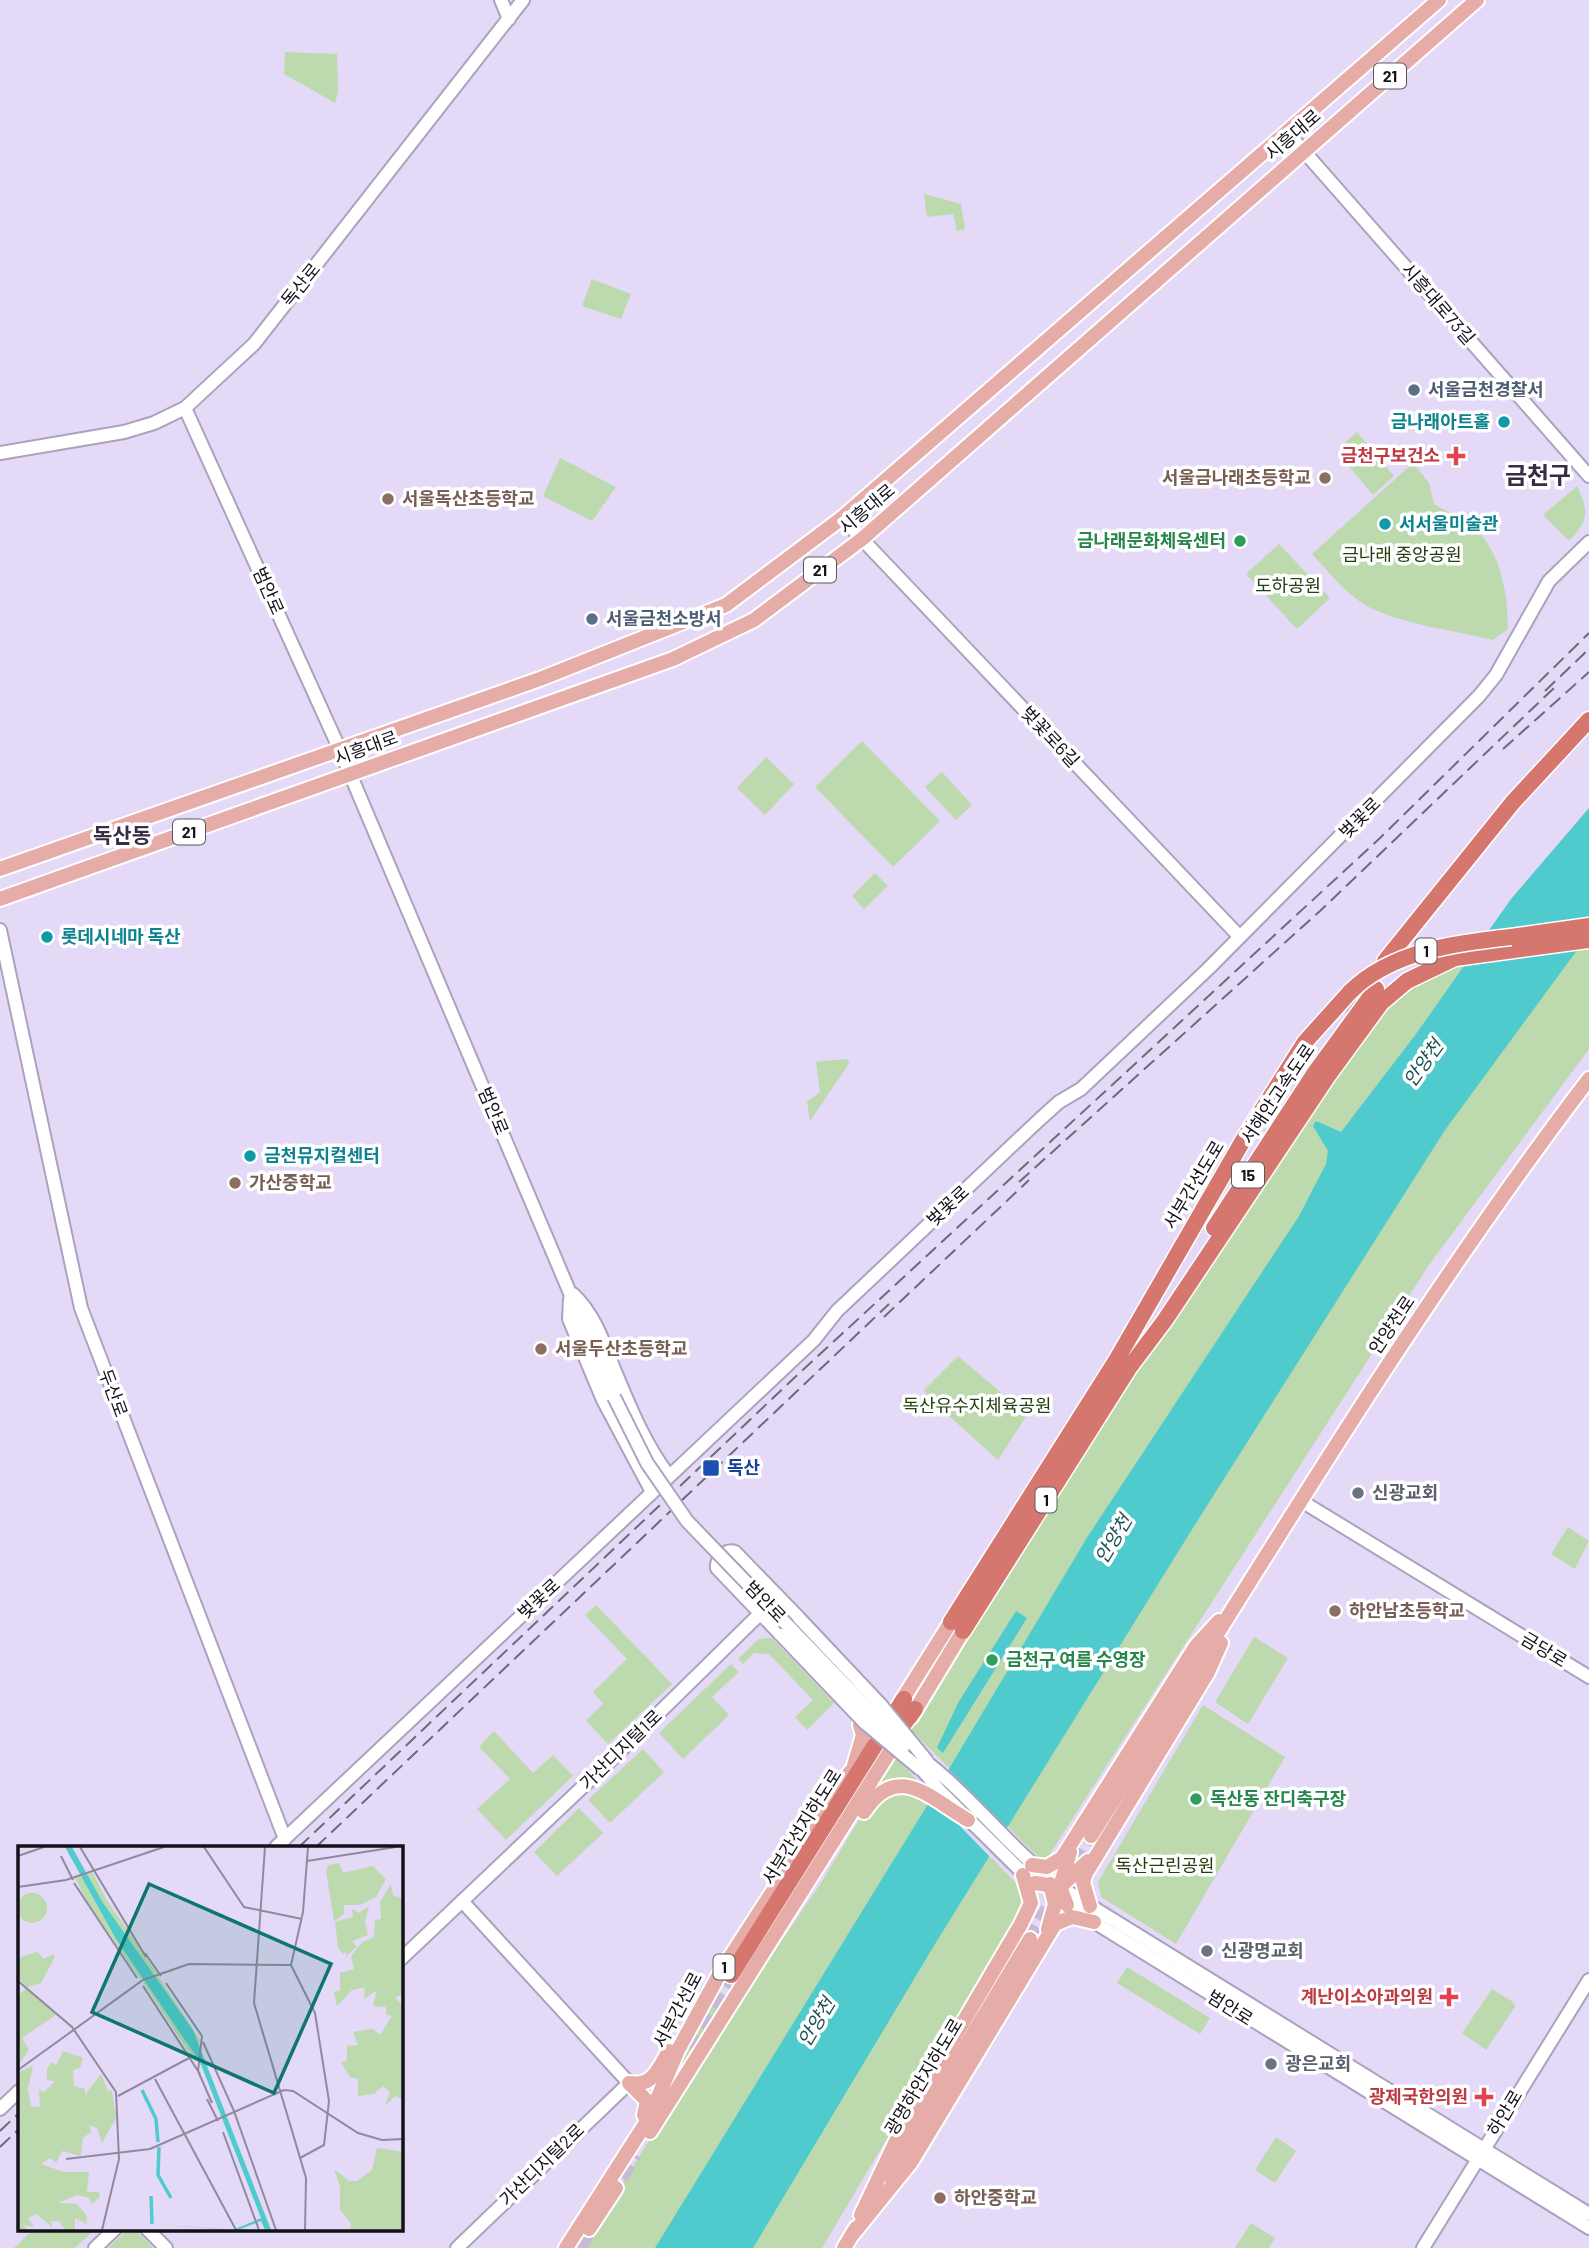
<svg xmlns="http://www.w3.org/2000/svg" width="1589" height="2248" font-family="Barlow,'Noto Sans KR',sans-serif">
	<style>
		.green { fill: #bdd9ae }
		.water { fill: #4fcbcd }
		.pier { fill: #e4d9f7 }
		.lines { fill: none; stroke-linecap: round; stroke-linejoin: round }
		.primary-tunnel { stroke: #c5bbd6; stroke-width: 14; stroke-dasharray: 14 7; stroke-linecap: butt }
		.highway-tunnel { stroke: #c5bbd6; stroke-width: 16; stroke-dasharray: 16 8; stroke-linecap: butt }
		.secondary-casing { stroke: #aca2be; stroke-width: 16 }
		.primary-casing { stroke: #fff; stroke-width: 18 }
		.highway-casing { stroke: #fff; stroke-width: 19 }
		.secondary { stroke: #fff; stroke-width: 12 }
		.primary { stroke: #e6ada8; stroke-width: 14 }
		.highway { stroke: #d5776e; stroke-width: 16 }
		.rail { stroke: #6e687a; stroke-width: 2; stroke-dasharray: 14 7; stroke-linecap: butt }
		.secondary-bridge-casing { stroke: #aca2be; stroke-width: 16; stroke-linecap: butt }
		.highway-bridge-casing { stroke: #fff; stroke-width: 19; stroke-linecap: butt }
		.secondary-bridge { stroke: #fff; stroke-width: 12 }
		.highway-bridge { stroke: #d5776e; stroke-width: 16 }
		.service-dot { fill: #5c6f8a; stroke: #fff; stroke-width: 2.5 }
		.culture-dot { fill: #0f9aa8; stroke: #fff; stroke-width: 2.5 }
		.health-dot { fill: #e0444e; stroke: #fff; stroke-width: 2.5 }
		.education-dot { fill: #8d6e63; stroke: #fff; stroke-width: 2.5 }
		.leisure-dot { fill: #2e9e5b; stroke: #fff; stroke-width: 2.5 }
		.transit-dot { fill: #1a4fb4; stroke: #fff; stroke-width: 2.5 }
		.worship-dot { fill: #6b7280; stroke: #fff; stroke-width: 2.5 }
		.labels { text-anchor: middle; stroke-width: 7; stroke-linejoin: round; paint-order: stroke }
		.shield { fill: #fff; stroke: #5a585f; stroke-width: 2 }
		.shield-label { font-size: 16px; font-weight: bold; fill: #14111a }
		.street-label { font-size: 18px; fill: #14111a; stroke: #fff }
		.service-label { font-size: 18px; font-weight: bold; fill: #4e5e75; stroke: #fff; text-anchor: start }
		.culture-label { font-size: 18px; font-weight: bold; fill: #0d838f; stroke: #fff; text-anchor: start }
		.health-label { font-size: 18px; font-weight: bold; fill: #be3a42; stroke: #fff; text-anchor: end }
		.education-label { font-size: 18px; font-weight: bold; fill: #785e54; stroke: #fff; text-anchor: start }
		.leisure-label { font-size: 18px; font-weight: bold; fill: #27864d; stroke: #fff; text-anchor: start }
		.park-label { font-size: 18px; fill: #223f0d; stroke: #fff }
		.transit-label { font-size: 18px; font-weight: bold; fill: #164399; stroke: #fff; text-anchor: start }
		.worship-label { font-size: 18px; font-weight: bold; fill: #5b616d; stroke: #fff; text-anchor: start }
		.water-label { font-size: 19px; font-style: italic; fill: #1b5151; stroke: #fff }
		.quarter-label { font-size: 21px; font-weight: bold; fill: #362d44; stroke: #fff }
		.district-label { font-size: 24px; font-weight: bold; fill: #362d44; stroke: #fff }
		.inset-river { fill: none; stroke: #4fcbcd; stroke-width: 3.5 }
		.inset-road { fill: none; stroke: #91899f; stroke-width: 2 }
		.view { fill: #0f766e; fill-opacity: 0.15; stroke: #0f766e; stroke-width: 3.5 }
		.inset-edge { fill: none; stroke: #14111a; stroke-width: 3.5 }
	</style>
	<rect width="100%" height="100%" fill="#e4d9f7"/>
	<!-- green -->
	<path class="green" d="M285,52l52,2 1,38 -3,11 -51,-29z
		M924,194l37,10 4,25 -8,2 -4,-17 -26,3z
		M592,279l39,15 -10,25 -39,-13z
		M1357,432l37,44 -21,19 -33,-39 4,-3 -4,-6z
		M560,458l56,29 -24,34 -49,-25z
		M1413,463l16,20 5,21c13,8 27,14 38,23 29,21 36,69 36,102l-15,11c-40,-10 -89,-15 -126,-34 -22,-12 -38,-34 -55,-52z
		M1577,486c12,25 12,35 -8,55l-26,-26z
		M1279,544l51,54 -33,31 -51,-55z
		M862,741l78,80 -47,46 -78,-80z
		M766,757l28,27 -29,31 -28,-27z
		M942,772l30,33 -16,15 -31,-33z
		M875,873l13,13 -24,23 -12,-13z
		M1589,946v103l-160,216 -385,598 -133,-133 233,-373 244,-355c55,-47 132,-47 201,-56z
		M846,1059l4,3 -40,59 -3,-19 13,-10 -4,-30z
		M958,1356l69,59 -29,45 -70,-63 -4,-7z
		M1568,1527l21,14 -14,28 -24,-15z
		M596,1605l76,79 -64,60 -22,-23 17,-17 -10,-12 34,-33 -42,-44z
		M1254,1637l34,21 -40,66 -33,-22z
		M772,1638l62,65 -27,27 -12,-13 18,-17 -44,-46 -15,-1 -11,11 -5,-5 21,-20z
		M731,1664l8,8 -27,25 17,18 -46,44 -24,-26z
		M1203,1705l82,52 -109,187 -75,-47 -3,-15z
		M494,1731l39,42 20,-18 20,21 -67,64 -29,-31 33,-30 -31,-32z
		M643,1749l21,23 -54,51 -22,-23z
		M892,1754l125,130 8,11 1,9 -204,344h-241l118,-186 122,-179 57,-95 -4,-3z
		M579,1808l24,25 -46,43 -23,-24z
		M1127,1967l83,51 -10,16 -83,-51z
		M715,1988l17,12 -69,98 8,-24z
		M1492,1989l21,13 2,5 -29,43 -24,-17z
		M1276,2137l20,14 -21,32 -20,-13z
		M1251,2223l24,15 -6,10h-34z
		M34,2229h61l-20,19h-61z
		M127,2230l10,1 16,17h-45z"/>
	<!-- water -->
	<path class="water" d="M1589,808v126l-144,196 -249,393 -261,421 -182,304h-98l270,-439 163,-273 211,-320 27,-52 2,-13 -15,-25 3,-5 25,11 75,-98 95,-135z
		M1016,1611l11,7 -84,135 -6,-5 21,-45z"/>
	<!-- pier -->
	<path class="pier" d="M946,1767l63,64 -17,28 -34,-35 -31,-25z"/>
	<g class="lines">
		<!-- primary-tunnel -->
		<path class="primary-tunnel" d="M1065,1880l26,-44
			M1030,1939l24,-42"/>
		<!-- highway-tunnel -->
		<path class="highway-tunnel" d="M1346,1012l27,-35
			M686,2047l45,-72
			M608,2198l26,-44
			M578,2248l19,-31"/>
		<defs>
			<path id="secondary" d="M501,0l8,19
				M1287,132l302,344
				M185,408l155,342 274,647
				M0,453l124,-21 30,-9 31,-15 69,-64 269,-344
				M842,518l396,417
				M0,930l81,378 204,531
				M573,1294c22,21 30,47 41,75 16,38 30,74 55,107
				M570,1299l-1,20 34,81 49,92
				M1303,1502l286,175
				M781,1635l-64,-67c-1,-9 9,-19 18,-16l64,66
				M904,1746c61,39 102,102 161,144l524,324
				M914,1760l26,31 90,89
				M276,1847l538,-507 23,-29 202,-191 20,-18 22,-13 127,-120 271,-273 17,-21 53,-94 40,-39
				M1060,1901l529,327
				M401,1959l210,-199 167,-164
				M0,2109l19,-18
				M147,2229l19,19
				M95,2248l20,-19
				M457,2248l172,-165 -167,-182
				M1423,2248l166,-268"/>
			<path id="primary" d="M0,869l540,-190 186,-74 116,-87 597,-518
				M0,899l673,-240 81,-39 108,-81 615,-539
				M897,1708l54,-86
				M911,1717l52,-86
				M853,1769l10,-34 -3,-10
				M864,1812c33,-52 67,-13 104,8
				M1091,1836c161,-255 315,-517 498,-757
				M1032,1865l15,2 15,-9 134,-212 23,-25
				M1035,1883l25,4 28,-26
				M1067,1905l-7,-18 10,-35
				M1090,1906l-7,-24 3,-9 122,-201 13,-29
				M1048,1929l7,-25 -5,-20
				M629,2083l18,18 -3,14
				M629,2083c24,4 29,-14 40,-32
				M650,2132l249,-395
				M888,2175l142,-236
				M861,2215l47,-99 113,-192 10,-21 -8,-28
				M589,2229l27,-41
				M852,2235l59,-73 144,-238 17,-7 22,5
				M566,2248l83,-130 29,-68 42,-77 130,-201
				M844,2248l12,-20"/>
			<path id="highway" d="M1511,937l78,-11
				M1385,961l128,-159 76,-82
				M1214,1228l100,-154 62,-85
				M951,1622l166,-263 128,-222 60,-95 45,-50
				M963,1631l166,-263 36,-48 162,-243 54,-74 26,-22 48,-23 134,-18
				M891,1741l24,-32
				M731,1975l173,-276"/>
		</defs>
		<!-- secondary casing -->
		<use href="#secondary" class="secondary-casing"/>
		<!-- primary casing -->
		<use href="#primary" class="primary-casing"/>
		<!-- highway casing -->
		<use href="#highway" class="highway-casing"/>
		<!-- secondary -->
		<use href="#secondary" class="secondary"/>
		<!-- primary -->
		<use href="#primary" class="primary"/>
		<!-- highway -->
		<use href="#highway" class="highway"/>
		<!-- rail -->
		<path class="rail" d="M1545,691l44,-42
			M1503,749l86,-77
			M1019,1182l301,-271 234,-223
			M884,1317l145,-137
			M299,1847l493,-467 588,-542 209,-205
			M316,1847l573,-543
			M0,2131l19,-18
			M0,2147l19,-18"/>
		<defs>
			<path id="secondary-bridge" d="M614,1397l33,66 40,58 217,225
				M799,1618l82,87 46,56
				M781,1635l84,88 55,46"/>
			<path id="highway-bridge" d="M1350,992c41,-41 106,-49 161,-55"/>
		</defs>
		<!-- secondary-bridge casing -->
		<use href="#secondary-bridge" class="secondary-bridge-casing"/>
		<!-- highway-bridge casing -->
		<use href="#highway-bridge" class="highway-bridge-casing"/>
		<!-- secondary-bridge -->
		<use href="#secondary-bridge" class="secondary-bridge"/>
		<!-- highway-bridge -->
		<use href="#highway-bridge" class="highway-bridge"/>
	</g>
	<!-- markers -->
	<g class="service-dot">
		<circle cx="1414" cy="390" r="7"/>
		<circle cx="592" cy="619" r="7"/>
	</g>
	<g class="culture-dot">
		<circle cx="1504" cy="422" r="7"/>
		<circle cx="1385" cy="524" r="7"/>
		<circle cx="47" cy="937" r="7"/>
		<circle cx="250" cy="1156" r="7"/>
	</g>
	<g class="health-dot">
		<path d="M1452.5 445.5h7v7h7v7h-7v7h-7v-7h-7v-7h7z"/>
		<path d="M1445.5 1986.5h7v7h7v7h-7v7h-7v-7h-7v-7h7z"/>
		<path d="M1480.5 2086.5h7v7h7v7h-7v7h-7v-7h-7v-7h7z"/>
	</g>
	<g class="education-dot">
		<circle cx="1325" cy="478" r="7"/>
		<circle cx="388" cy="499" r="7"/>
		<circle cx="235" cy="1183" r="7"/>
		<circle cx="541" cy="1349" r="7"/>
		<circle cx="1335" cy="1611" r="7"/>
		<circle cx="940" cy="2198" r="7"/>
	</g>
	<g class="leisure-dot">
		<circle cx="1240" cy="541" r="7"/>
		<circle cx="992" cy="1660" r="7"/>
		<circle cx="1196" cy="1799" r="7"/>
	</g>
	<rect class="transit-dot" x="702" y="1459" width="18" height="18" rx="3.5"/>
	<g class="worship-dot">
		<circle cx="1358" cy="1493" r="7"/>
		<circle cx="1207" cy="1951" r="7"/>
		<circle cx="1271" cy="2064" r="7"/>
	</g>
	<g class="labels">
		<!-- shield labels -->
		<g class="shield">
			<rect x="1374" y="63.5" width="32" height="25" rx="5"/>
			<rect x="804" y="557.5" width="32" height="25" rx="5"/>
			<rect x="173" y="819.5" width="32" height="25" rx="5"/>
			<rect x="1415.5" y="938.5" width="21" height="25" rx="5"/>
			<rect x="1232" y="1162.5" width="32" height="25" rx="5"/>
			<rect x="1035.5" y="1487.5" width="21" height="25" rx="5"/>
			<rect x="713.5" y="1954.5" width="21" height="25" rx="5"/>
		</g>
		<g class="shield-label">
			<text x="1390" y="82">21</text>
			<text x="820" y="576">21</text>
			<text x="189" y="838">21</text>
			<text x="1426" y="957">1</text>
			<text x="1248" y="1181">15</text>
			<text x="1046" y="1506">1</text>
			<text x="724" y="1973">1</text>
		</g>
		<!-- street labels -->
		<g class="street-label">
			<text transform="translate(1293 135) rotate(-41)" y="6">시흥대로</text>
			<text transform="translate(301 285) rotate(-51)" y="6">독산로</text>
			<text transform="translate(1438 304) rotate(49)" y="6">시흥대로73길</text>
			<text transform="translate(867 509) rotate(-40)" y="6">시흥대로</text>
			<text transform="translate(268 591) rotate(66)" y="6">범안로</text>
			<text transform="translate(1050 737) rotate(47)" y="6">벚꽃로6길</text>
			<text transform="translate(366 748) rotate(-20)" y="6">시흥대로</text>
			<text transform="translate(1360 818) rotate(-45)" y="6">벚꽃로</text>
			<text transform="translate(1278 1094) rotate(-56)" y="6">서해안고속도로</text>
			<text transform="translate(493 1111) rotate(67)" y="6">범안로</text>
			<text transform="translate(1194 1185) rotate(-59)" y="6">서부간선도로</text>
			<text transform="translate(948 1206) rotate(-43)" y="6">벚꽃로</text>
			<text transform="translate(1392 1325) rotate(-56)" y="6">안양천로</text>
			<text transform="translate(113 1393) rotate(70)" y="6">두산로</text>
			<text transform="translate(539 1599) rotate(-43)" y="6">벚꽃로</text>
			<text transform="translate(765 1602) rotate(46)" y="6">범안로</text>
			<text transform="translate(1544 1650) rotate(31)" y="6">금당로</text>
			<text transform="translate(621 1750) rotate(-44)" y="6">가산디지털1로</text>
			<text transform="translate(802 1827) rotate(-58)" y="6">서부간선지하도로</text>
			<text transform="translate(1230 2008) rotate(32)" y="6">범안로</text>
			<text transform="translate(678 2010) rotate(-62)" y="6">서부간선로</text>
			<text transform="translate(924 2077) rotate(-59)" y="6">광명하안지하도로</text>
			<text transform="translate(1505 2113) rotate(-59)" y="6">하안로</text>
			<text transform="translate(542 2165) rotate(-44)" y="6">가산디지털2로</text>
		</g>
		<!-- service labels -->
		<g class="service-label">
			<text x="1428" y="396">서울금천경찰서</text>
			<text x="606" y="625">서울금천소방서</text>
		</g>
		<!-- culture labels -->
		<g class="culture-label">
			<text x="1490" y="428" text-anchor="end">금나래아트홀</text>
			<text x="1399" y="530">서서울미술관</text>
			<text x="61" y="943">롯데시네마 독산</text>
			<text x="264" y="1162">금천뮤지컬센터</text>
		</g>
		<!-- health labels -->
		<g class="health-label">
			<text x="1440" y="462">금천구보건소</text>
			<text x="1433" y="2003">계난이소아과의원</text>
			<text x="1468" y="2103">광제국한의원</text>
		</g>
		<!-- education labels -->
		<g class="education-label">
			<text x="1311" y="484" text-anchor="end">서울금나래초등학교</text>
			<text x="402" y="505">서울독산초등학교</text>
			<text x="249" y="1189">가산중학교</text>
			<text x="555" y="1355">서울두산초등학교</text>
			<text x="1349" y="1617">하안남초등학교</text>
			<text x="954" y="2204">하안중학교</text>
		</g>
		<!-- leisure labels -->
		<g class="leisure-label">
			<text x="1226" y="547" text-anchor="end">금나래문화체육센터</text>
			<text x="1006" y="1666">금천구 여름 수영장</text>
			<text x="1210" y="1805">독산동 잔디축구장</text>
		</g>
		<!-- park labels -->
		<g class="park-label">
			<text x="1402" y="561">금나래 중앙공원</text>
			<text x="1288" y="592">도하공원</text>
			<text x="977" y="1412">독산유수지체육공원</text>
			<text x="1165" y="1872">독산근린공원</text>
		</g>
		<!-- transit labels -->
		<g class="transit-label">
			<text x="727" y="1474">독산</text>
		</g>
		<!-- worship labels -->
		<g class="worship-label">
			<text x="1372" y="1499">신광교회</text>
			<text x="1221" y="1957">신광명교회</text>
			<text x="1285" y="2070">광은교회</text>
		</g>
		<!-- water labels -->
		<g class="water-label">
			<text transform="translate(1423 1063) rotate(-54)" y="7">안양천</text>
			<text transform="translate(1113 1539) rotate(-59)" y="7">안양천</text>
			<text transform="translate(816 2022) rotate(-59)" y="7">안양천</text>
		</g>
		<!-- quarter labels -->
		<g class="quarter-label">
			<text x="122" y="843">독산동</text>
		</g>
		<!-- district labels -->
		<g class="district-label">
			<text x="1538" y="484">금천구</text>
		</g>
	</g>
	<!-- overview -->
	<g transform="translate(18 1846)">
		<rect width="385" height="385" fill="#e4d9f7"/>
		<path d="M321,17l4,10 30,-7 13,13 -10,18 -16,8h-16v9l-10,7 -8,-50 2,-6zM75,27l13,26 51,74 -17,6 -53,-77 -12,-24zM373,38l2,11 10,4v95l-8,3 8,10v92l-8,-3 -10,10 5,-14 -7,-6 -9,8 -16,2v-17l-8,-2 -9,-14 6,-3v-14l11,-1 -5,-13 20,-3 7,6 12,-19 -6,-1v-8l-13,-1 4,-16 -13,9 1,-12 -13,3 -15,16 -3,-14 6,-1v-18l14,-4 -3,-12 10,-14 13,-6 1,-17 6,-1 -1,-17zM-1 62a15 15 0 1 1 30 0a15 15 0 1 1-30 0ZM351,60l-4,16 3,13 -16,6 5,6 -11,9 1,-4 -4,2 -5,-7 -3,-25 18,-5 -1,-8 7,4zM19,106l7,7 9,-5 2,3 -14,26 -14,4 -9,-9v-12l3,-9zM140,130l42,64 -4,23 -53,-81zM8,142l31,26 -35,24 7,12 -9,13 -2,-67zM45,205l20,7 -3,10 -7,2 1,16 11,3v6l16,-21 7,17h4l4,27 -14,25 -5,-15 -8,-3 2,7 -8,6 -2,18 -19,-5 -6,12 -6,-5 -9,6 23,8h25l-2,20h12l1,5 -8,7 -3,-6 -12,-3 -19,8 19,1 9,11 1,9 -12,-6v12h-10l-6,-9h-8l1,6 -16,-13 -8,4 6,9 -10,-2 3,5h-9v-150l3,-9 12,-5 -5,23 3,17 9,1 -1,-17 5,2 11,-11 -8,-1v-11l5,-7 4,3zM359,302l26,4v78h-53l1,-7 -11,-13v-24l-6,-17 15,12h8l15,-11z" fill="#bdd9ae"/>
		<path d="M47,1h7l31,56 90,127 78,200h-6l-4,-9 -23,9 -90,-6 85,6 28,-12 -61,-156 -84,-123z" fill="#4fcbcd"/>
		<path class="inset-river" d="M124,244l14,29 2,23M141,301l-1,28 13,23M133,350l1,28"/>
		<path class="inset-road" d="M62,1l66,110M186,1l40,60 58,12M247,1l-11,156 52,175 -1,52M0,10l26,-9M43,10l12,24M289,15l89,-14M56,37l63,95M0,41l48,-7 98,-33M127,107l16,23M0,135l54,46 44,65 3,67 -17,71M148,137l36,53 -4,35 14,32M125,140l57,88M185,196l31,69 42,119M0,224l125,-90 46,-16 102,1M137,233l81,151M100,250l71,-38M189,253l11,22M205,286l36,98M282,312l24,-13 5,-44 -14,-88 -24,-48 12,-53 5,-65M48,313l84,-10 134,-59 9,1 65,42 24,7 21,-1"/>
		<path class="view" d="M131,38l182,80 -57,129 -182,-81z"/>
		<rect width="385" height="385" class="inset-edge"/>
	</g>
</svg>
